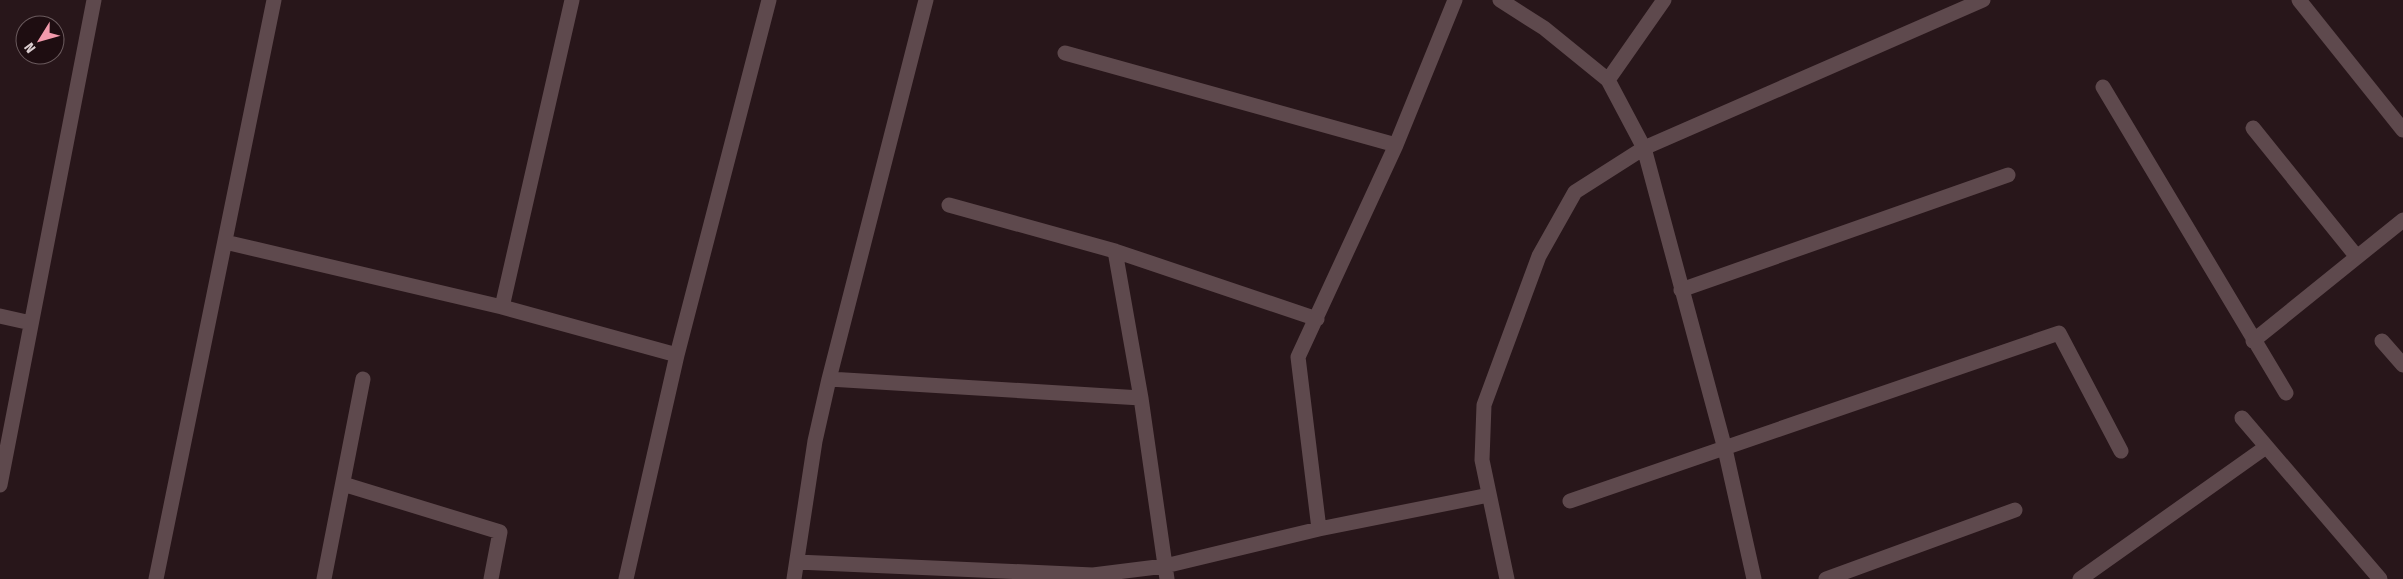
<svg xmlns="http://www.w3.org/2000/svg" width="2403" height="579" font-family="'Fira Sans Condensed',sans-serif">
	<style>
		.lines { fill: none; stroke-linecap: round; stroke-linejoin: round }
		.street { stroke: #5e494d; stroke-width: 15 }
	</style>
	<rect width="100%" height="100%" fill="#28161a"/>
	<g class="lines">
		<!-- street -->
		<path class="street" d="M1500,0l44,28 64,52 36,68 81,301 29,130
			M2299,0l104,130
			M1065,53l331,92
			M1608,80l56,-80
			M2103,87l183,306
			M2253,128l104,129
			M949,205l166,46 202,68
			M225,242l277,65 175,48
			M1115,251l26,147 26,181
			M1681,290l327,-115
			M502,307l70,-307
			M0,316l31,7
			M2253,341l150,-121
			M2382,341l21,24
			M829,379l312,19
			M2242,418l138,161
			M343,484l157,48 -9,47
			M0,485l94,-485
			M1570,501l489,-168 62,118
			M1319,529l-21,-172 98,-212 59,-145
			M797,562l296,13 72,-9 154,-37 170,-34
			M156,579l118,-579
			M324,579l39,-200
			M626,579l51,-224 92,-355
			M794,579l21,-138 14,-62 97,-379
			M1507,579l-25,-119 2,-55 55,-149 36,-64 69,-44 339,-148
			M1826,579l189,-69
			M2080,579l186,-132"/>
	</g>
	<!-- north arrow -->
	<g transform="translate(40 40) rotate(233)"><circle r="24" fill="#1e0d11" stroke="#6a5a5d"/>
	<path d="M0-4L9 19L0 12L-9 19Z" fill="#f29aac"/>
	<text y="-8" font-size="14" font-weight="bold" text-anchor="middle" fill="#dbced0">N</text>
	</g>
</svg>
